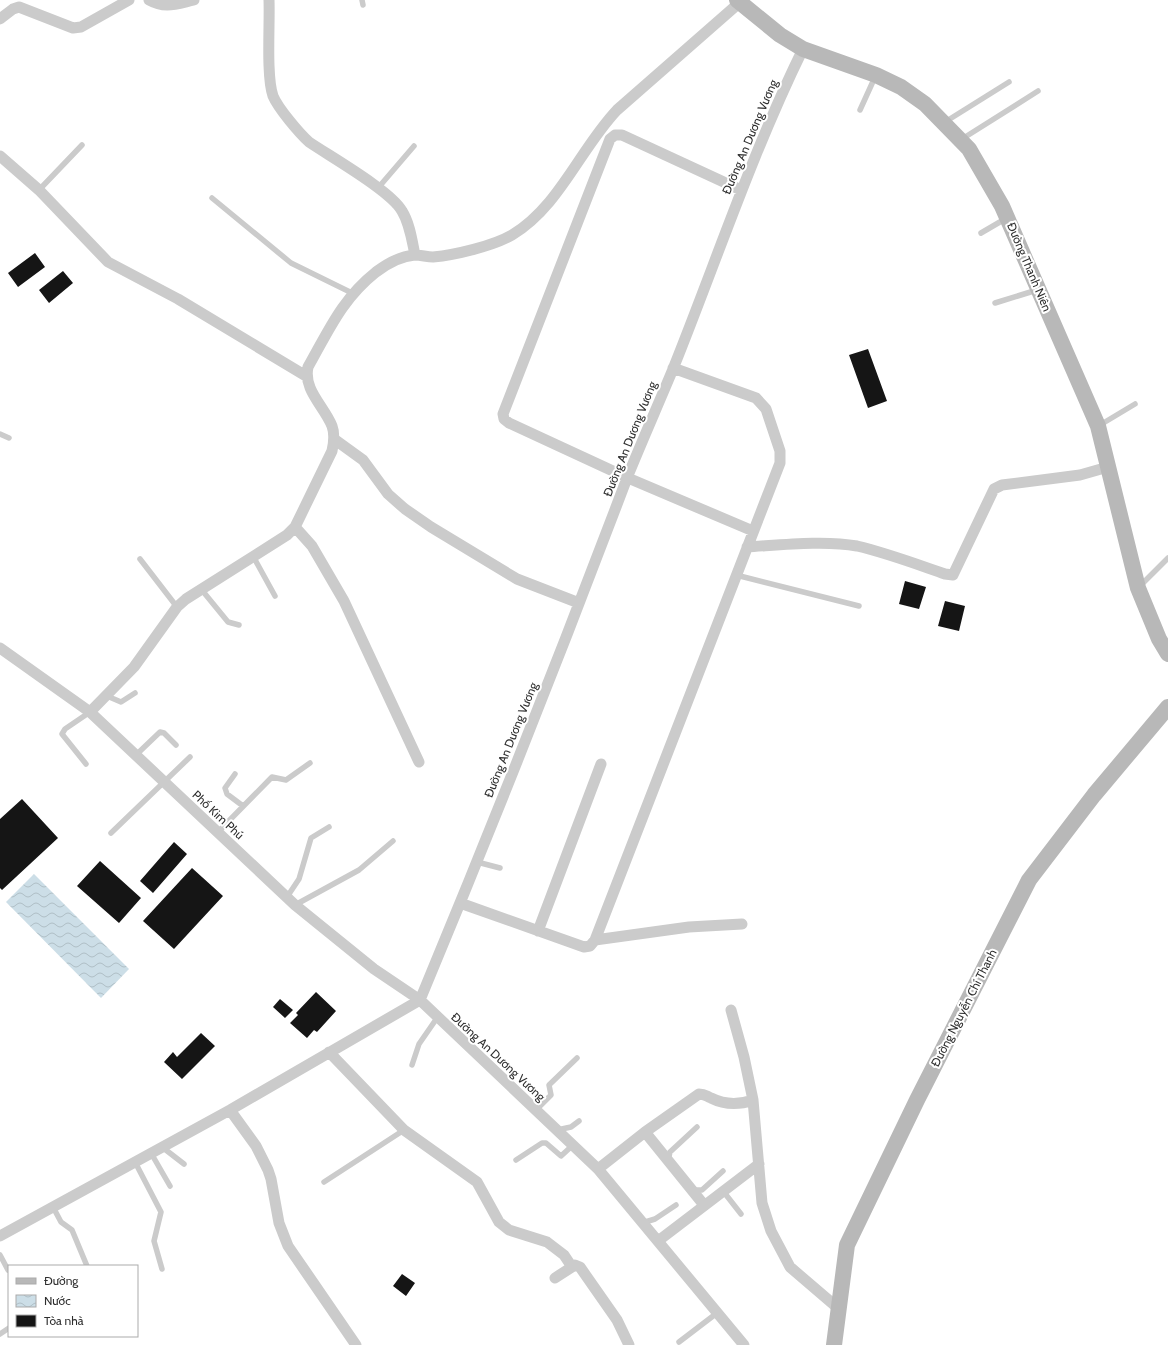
<svg xmlns="http://www.w3.org/2000/svg" width="1168" height="1345" font-family="Cabin,sans-serif">
	<style>
		.water { fill: url(#water-waves) }
		.building { fill: #151515 }
		.lines { fill: none; stroke-linecap: round; stroke-linejoin: round }
		.lane { stroke: #cbcbcb; stroke-width: 5.5 }
		.street { stroke: #cbcbcb; stroke-width: 11 }
		.secondary { stroke: #b8b8b8; stroke-width: 16 }
		.labels { text-anchor: middle; stroke-width: 4; stroke-linejoin: round; paint-order: stroke }
		.street-label { font-size: 12px; fill: #2e2e2e; stroke: #fff }
	</style>
	<defs>
		<pattern id="water-waves" width="16" height="10" patternUnits="userSpaceOnUse"><rect width="16" height="10" fill="#ccdee7"/><path d="M0 5q4-4 8 0t8 0" fill="none" stroke="#b0bfc6"/></pattern>
	</defs>
	<rect width="100%" height="100%" fill="#fff"/>
	<!-- water -->
	<path class="water" d="M34,874l95,95 -28,29 -95,-96z"/>
	<!-- building -->
	<path class="building" d="M35,253l10,14 -27,20 -10,-14z
		M63,271l10,12 -24,20 -10,-13z
		M868,349l19,52 -19,7 -19,-53z
		M905,581l21,6 -7,22 -20,-5z
		M945,601l20,5 -6,25 -21,-5z
		M22,799l36,39 -56,52 -2,-2v-69z
		M174,842l13,12 -34,39 -13,-12z
		M100,861l41,37 -22,25 -42,-37z
		M192,868l31,28 -49,53 -31,-28z
		M316,992l20,19 -19,21 -3,-2 -7,8 -17,-15 8,-8 -2,-2z
		M280,999l13,11 -8,8 -12,-11z
		M201,1033l14,13 -33,33 -18,-17 9,-10 4,5z
		M402,1274l13,9 -9,13 -13,-10z"/>
	<g class="lines">
		<!-- lane -->
		<path class="lane" d="M362,0l1,5
			M860,110l15,-33
			M945,122l64,-40
			M962,139l76,-48
			M378,188l36,-42
			M39,190l43,-45
			M212,198l79,65 61,30
			M981,233l24,-14
			M995,303l42,-13
			M1100,425l35,-21
			M0,434l9,4
			M253,556l22,40
			M140,559l37,48
			M736,575l123,31
			M1140,586l28,-28
			M201,589l27,33 11,3
			M107,696l14,6 14,-9
			M137,754l23,-22 4,1 12,12
			M86,764l-24,-30 3,-5 25,-17
			M235,774l-10,14 2,6 16,12
			M218,832l54,-55 14,3 24,-17
			M111,833l79,-76
			M477,862l23,6
			M287,897l12,-18 12,-41 18,-11
			M295,905l64,-35 34,-29
			M412,1065l7,-21 18,-26
			M536,1110l15,-15 -2,-10 28,-27
			M557,1130l14,-3 8,-6
			M162,1147l22,17
			M151,1153l19,33
			M516,1160l26,-17h4l15,13 12,-11
			M668,1160l2,-8 27,-25
			M135,1162l26,50 -7,29 8,28
			M324,1182l80,-52
			M692,1190h10l21,-19
			M723,1191l18,23
			M53,1207l8,15 11,8 15,36
			M642,1223l13,-4 21,-14
			M0,1255l8,15
			M0,1334l9,-6
			M679,1342l38,-29"/>
		<!-- street -->
		<path class="street" d="M149,0c16,9 27,4 45,0
			M269,0c1,23 -3,76 4,96 5,12 26,37 36,46 22,15 82,49 93,69 8,13 10,30 13,44
			M0,19l13,-10 6,-2 54,21 8,-1 48,-27
			M0,156l39,34 69,72 70,37 128,77
			M741,190l-119,-55h-7l-5,4 -107,275 1,5 5,4 119,55 125,53
			M334,439l29,21 25,34 17,15 26,18 86,52 62,24
			M295,527l17,19 32,55 75,161
			M747,547c33,-2 78,-7 110,-1 30,7 59,18 88,28l8,1 41,-86 8,-4 78,-10 28,-8
			M0,648l90,64 205,193 79,64 46,31 -190,110 -230,126
			M90,712l44,-45 43,-60 9,-8 101,-64 8,-8 37,-76c2,-9 3,-17 0,-25 -8,-20 -29,-36 -24,-59 21,-37 34,-68 68,-95 12,-9 24,-16 39,-17 6,0 12,2 18,2 22,-2 60,-11 79,-22 47,-28 68,-86 105,-125l122,-107
			M460,903l124,44 6,-1 5,-6 185,-477v-12l-14,-42 -10,-11 -83,-30
			M538,931l63,-167
			M595,940l94,-13 53,-3
			M731,1010l13,47 9,43 9,103 9,28 19,36 49,42
			M329,1052l75,78 73,52 22,40 10,8 38,12 17,13 8,12
			M230,1110l26,36 12,24 3,9 8,44 9,23 68,99
			M645,1132l59,73
			M598,1169l47,-37 54,-38c6,0 7,2 12,4 14,7 28,7 42,2
			M658,1241l101,-77
			M555,1278l20,-13 5,2 37,53 12,25
			M744,1345l-146,-176 -178,-169c72,-173 141,-347 207,-522 15,-37 31,-73 46,-109 43,-107 79,-216 130,-320"/>
		<!-- secondary -->
		<path class="secondary" d="M737,0l43,35 23,14 73,26 25,12 24,17 44,45 33,57 96,220 40,162 21,51 9,15
			M834,1345l13,-100 70,-145 112,-220 65,-85 74,-88"/>
	</g>
	<g class="labels">
		<!-- street labels -->
		<g class="street-label">
			<text transform="translate(750 137) rotate(-67)" y="4">Đường An Dương Vương</text>
			<text transform="translate(1029 267) rotate(67)" y="4">Đường Thanh Niên</text>
			<text transform="translate(630 439) rotate(-68)" y="4">Đường An Dương Vương</text>
			<text transform="translate(511 740) rotate(-68)" y="4">Đường An Dương Vương</text>
			<text transform="translate(218 815) rotate(43)" y="4">Phố Kim Phú</text>
			<text transform="translate(964 1008) rotate(-63)" y="4">Đường Nguyễn Chí Thanh</text>
			<text transform="translate(498 1057) rotate(43)" y="4">Đường An Dương Vương</text>
		</g>
	</g>
	<!-- legend -->
	<rect x="8" y="1265" width="130" height="72" fill="#ffffff" stroke="#ababab"/>
	<rect x="16" y="1278" width="20" height="6" fill="#b8b8b8" stroke="#ababab"/>
	<text x="44" y="1285" font-size="12" fill="#2e2e2e">Đường</text>
	<rect x="16" y="1295" width="20" height="12" fill="url(#water-waves)" stroke="#ababab"/>
	<text x="44" y="1305" font-size="12" fill="#2e2e2e">Nước</text>
	<rect x="16" y="1315" width="20" height="12" fill="#151515" stroke="#ababab"/>
	<text x="44" y="1325" font-size="12" fill="#2e2e2e">Tòa nhà</text>
</svg>
